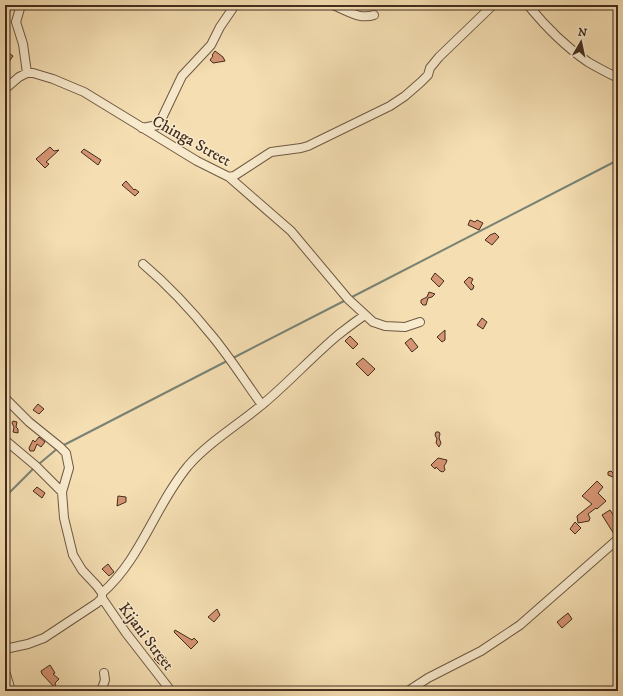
<svg xmlns="http://www.w3.org/2000/svg" width="623" height="696" font-family="'IM FELL DW Pica',serif">
	<style>
		.lines { fill: none; stroke-linecap: round; stroke-linejoin: round }
		.stream { stroke: #788374; stroke-width: 2 }
		.building { fill: #d59473; stroke: #432d1e }
		.minor-casing { stroke: #6f5943; stroke-width: 10 }
		.minor { stroke: #f8eacd; stroke-width: 8 }
		.labels { text-anchor: middle; stroke-width: 3; stroke-linejoin: round; paint-order: stroke }
		.street-label { font-size: 16px; fill: #432d1e; stroke: #f8eacd }
	</style>
	<rect width="100%" height="100%" fill="#f4deb2"/>
	<filter id="stains"><feTurbulence type="fractalNoise" baseFrequency=".005" numOctaves="4"/><feColorMatrix values="0 0 0 0 .2 0 0 0 0 .09 0 0 0 0 .02 0 0 0 .5 -.17"/></filter>
	<radialGradient id="worn" r=".72"><stop offset=".6" stop-color="#630" stop-opacity="0"/><stop offset="1" stop-color="#630" stop-opacity=".3"/></radialGradient>
	<g class="lines">
		<!-- stream -->
		<path class="stream" d="M350,298l268,-138
			M233,358l113,-58
			M62,446l165,-85
			M39,464l19,-16
			M5,497l30,-30"/>
	</g>
	<!-- building -->
	<path class="building" d="M5,50l8,6 -5,7 -3,-2z
		M215,51l8,6 2,4 -12,2 -3,-3 3,-4 -1,-1z
		M50,147l4,4 5,-1 -13,12 3,2 -4,4 -9,-9z
		M84,149l17,11 -3,5 -17,-13z
		M126,181l8,9 1,-1 4,3 -4,4 -13,-11z
		M470,220l5,2 2,-2 6,3 -4,7 -11,-5z
		M495,233l4,4 -7,8 -7,-5 5,-5z
		M435,273l9,8 -5,6 -8,-8z
		M469,277l4,2 -2,4 3,3 -1,3 -2,1 -7,-8z
		M429,292l6,2 -3,3 -4,1 -2,7h-3l-2,-2v-3l6,-3z
		M482,318l5,4 -4,7 -6,-4z
		M445,330v10l-3,2 -5,-5z
		M350,336l8,8 -5,5 -8,-8z
		M411,338l7,9 -6,5 -7,-9z
		M363,358l12,11 -7,7 -12,-12z
		M38,404l6,5 -5,5 -6,-4z
		M13,421l4,1 -1,5 2,2v4l-5,-1 1,-5 -2,-4z
		M436,432h3l1,2 -1,4 2,5 -2,4 -3,-4 1,-4 -2,-4z
		M39,437l6,5 -4,5 -4,-3 -3,7h-4l-1,-3 4,-8 2,2z
		M438,458l9,2 -1,3 -2,3 1,4 -2,2 -3,-1 -4,-4 -1,2 -4,-4z
		M611,471l3,3 4,-1v9l-5,-5 -5,-2v-3z
		M597,481l6,6 -5,6 8,8 -9,8 -1,-1 -8,6 2,4 -1,3 -11,2 -1,-7 15,-12 -10,-8z
		M37,487l8,6 -3,5 -9,-7z
		M118,496l8,1v5l-9,4z
		M610,510l6,9 2,-1v13l-4,3 -12,-19z
		M575,522l6,6 -6,6 -5,-5z
		M108,564l6,8 -5,4 -7,-7z
		M217,609l3,6 -6,7 -6,-5z
		M568,613l4,6 -10,9 -5,-6z
		M175,630l17,10 2,-2 4,4 -7,7 -17,-17z
		M160,653l7,6 -7,6 -6,-6z
		M50,665l5,8 -2,1 6,5 -4,4 1,6 -14,-15 -1,-3z"/>
	<g class="lines">
		<defs>
			<path id="minor" d="M21,5l-5,17 7,22 4,29
				M333,5c13,5 26,15 41,10
				M528,5c17,21 38,42 60,57 10,6 20,11 30,16
				M5,89l14,-12 8,-4h6l20,6 31,13 113,69 32,16 5,-1 37,-24 30,-4 7,-2 82,-40 15,-10 16,-14 7,-7 2,-7 9,-11 54,-52
				M142,128l16,-3 3,-5 21,-44 29,-31 9,-18 15,-22
				M229,177l62,54 57,68 25,23 12,4 20,1 15,-5
				M143,264c26,22 49,47 70,73 18,22 33,46 49,68
				M5,398l24,24 31,25 6,6 3,15 -7,24 2,26 9,37 9,15 15,16 5,7v5l-5,5 -53,35 -16,6 -23,5
				M5,440l31,26 26,26
				M102,593c39,-34 53,-87 86,-127 21,-24 50,-41 75,-62 26,-22 49,-47 75,-69 9,-7 18,-14 27,-20
				M102,598l24,35 45,58
				M5,671l6,20
				M101,691l4,-11 -1,-7
				M408,691l20,-13 53,-27 39,-26 98,-86"/>
		</defs>
		<!-- minor casing -->
		<use href="#minor" class="minor-casing"/>
		<!-- minor -->
		<use href="#minor" class="minor"/>
	</g>
	<g class="labels">
		<!-- street labels -->
		<g class="street-label">
			<text transform="translate(192 140) rotate(29)" y="6">Chinga Street</text>
			<text transform="translate(147 636) rotate(53)" y="6">Kijani Street</text>
		</g>
	</g>
	<!-- margin -->
	<rect width="623" height="696" fill="none" stroke="#f4deb2" stroke-width="20"/>
	<rect x="6" y="6" width="611" height="684" fill="none" stroke="#432d1e" stroke-width="2"/>
	<rect x="10" y="10" width="603" height="676" fill="none" stroke="#432d1e"/>
	<!-- north arrow -->
	<g transform="translate(581 42) rotate(9)" stroke="#f8eacd" stroke-width="3" paint-order="stroke">
	<path d="M0-3L7 15L0 10L-7 15Z" fill="#432d1e"/>
	<text y="-6" font-size="11" font-weight="bold" text-anchor="middle" fill="#432d1e">N</text>
	</g>
	<rect width="100%" height="100%" filter="url(#stains)"/>
	<rect width="100%" height="100%" fill="url(#worn)"/>
</svg>
